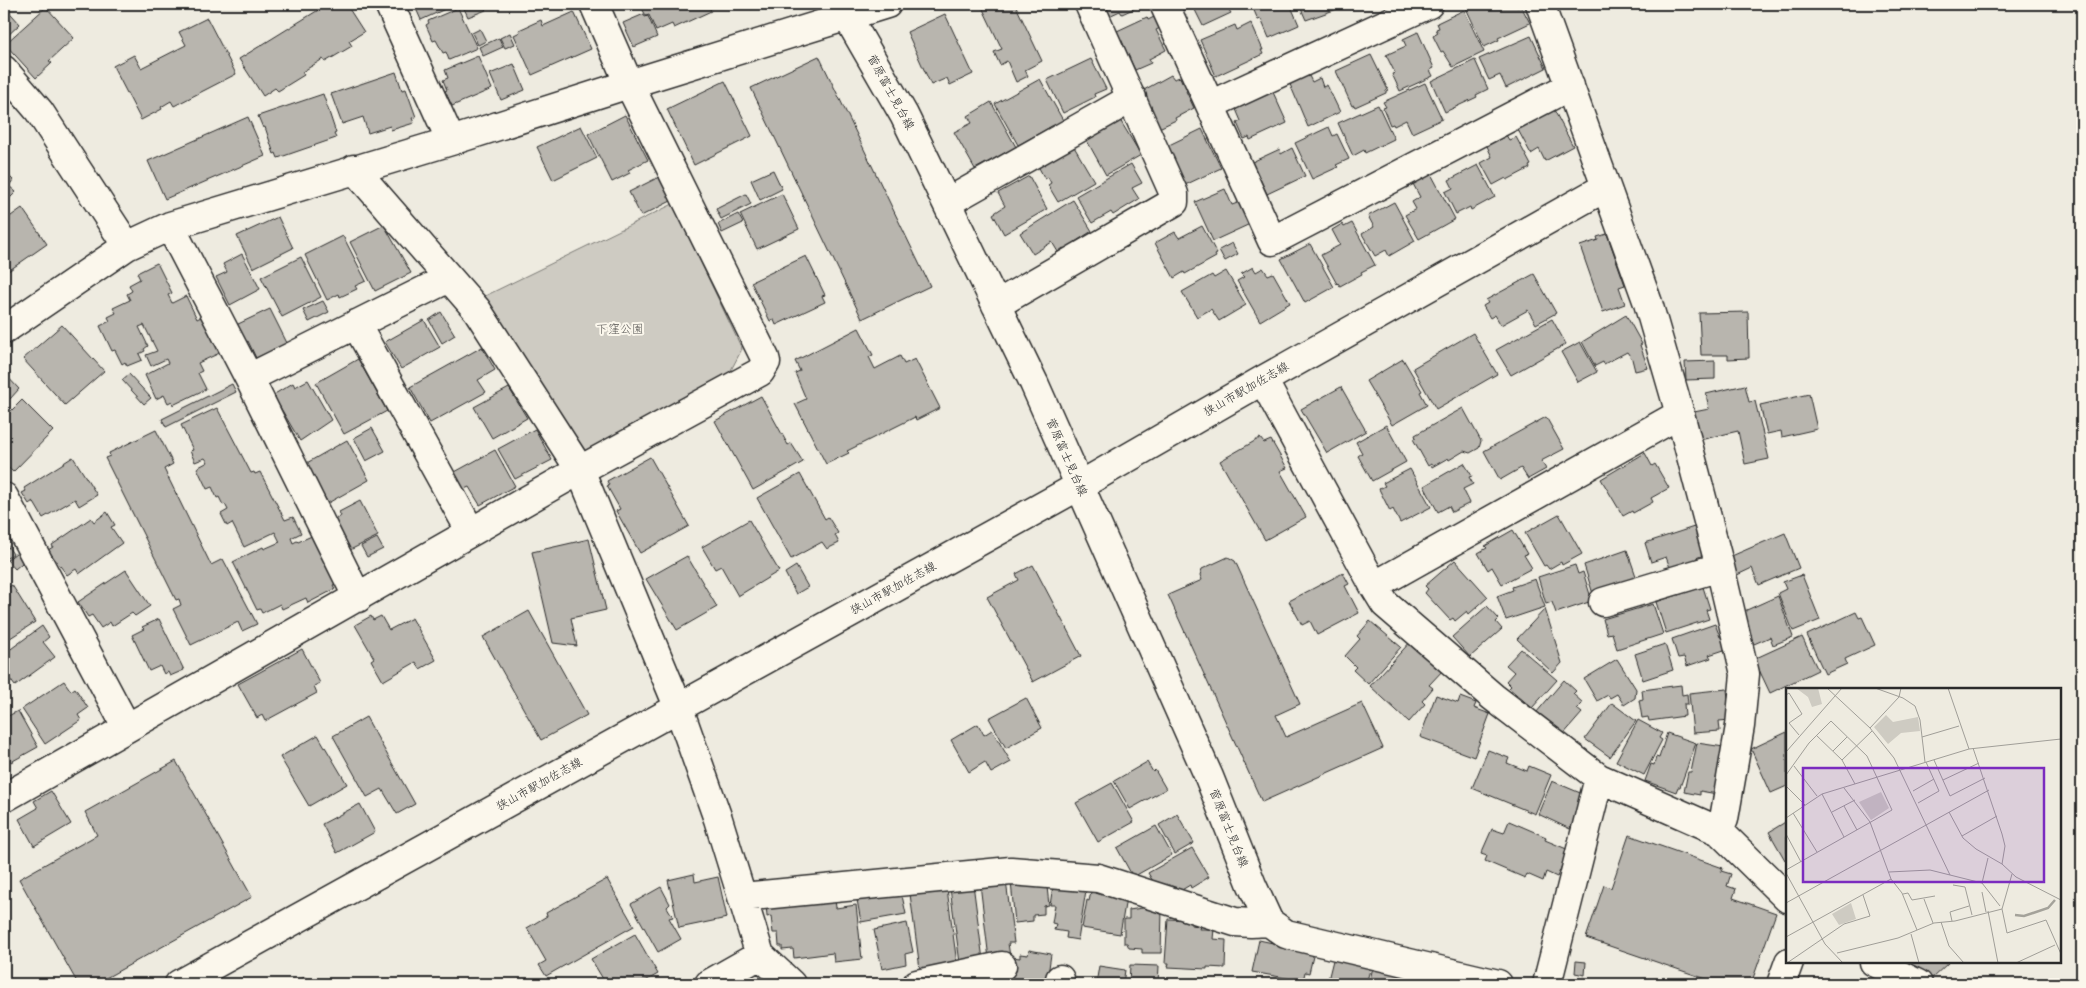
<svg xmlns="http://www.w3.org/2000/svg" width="2086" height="988" font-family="'Playpen Sans','Klee One',sans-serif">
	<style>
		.green { fill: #cecbc2; stroke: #7c7b76 }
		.building { fill: #b8b5ae; stroke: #2b2b2b }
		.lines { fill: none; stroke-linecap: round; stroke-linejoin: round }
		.minor-casing { stroke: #2b2b2b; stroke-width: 31 }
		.minor { stroke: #fbf7ec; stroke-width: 28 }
		.labels { text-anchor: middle; stroke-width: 4; stroke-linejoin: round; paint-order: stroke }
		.street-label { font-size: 12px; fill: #2b2b2b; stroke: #fbf7ec }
		.park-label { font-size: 12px; fill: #545351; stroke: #fbf7ec }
		.inset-river { fill: none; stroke: #a4a29a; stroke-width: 2.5 }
		.inset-road { fill: none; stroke: #a09e98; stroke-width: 1 }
		.view { fill: #7b2cbf; fill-opacity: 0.15; stroke: #7b2cbf; stroke-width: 2.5 }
		.inset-edge { fill: none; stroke: #2b2b2b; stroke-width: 2.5 }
	</style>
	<rect width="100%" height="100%" fill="#eeebe0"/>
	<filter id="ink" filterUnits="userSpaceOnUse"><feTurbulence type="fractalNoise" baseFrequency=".02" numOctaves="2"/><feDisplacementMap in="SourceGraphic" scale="10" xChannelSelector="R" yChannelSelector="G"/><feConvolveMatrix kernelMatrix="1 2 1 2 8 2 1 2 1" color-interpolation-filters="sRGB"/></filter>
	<g filter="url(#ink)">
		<!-- green -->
		<path class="green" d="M673,204l69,145 -12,23 -145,79 -100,-155z"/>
		<!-- building -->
		<path class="building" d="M328,4h18l18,28 -15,9 3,5 -27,16 -2,-3 -21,13 2,3 -26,16 -3,-3 -12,8 -24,-37z
			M414,4h39l1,1 -33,15z
			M462,4h30l-7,3 1,3 -18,7z
			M640,4h68l3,7 -37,17 -2,-4 -16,7 -7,-16 -3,1z
			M749,4h14l-12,5z
			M989,4h26l27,57 -17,9 3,6 -12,6 -9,-21 -7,4 -6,-13 8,-3 -20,-42z
			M1103,4h41l-22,10 -2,-3 -11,5z
			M1192,4h50l-13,6 2,3 -28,13z
			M1248,4h42l9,21 -30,13 -8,-19 -3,1 -5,-12 -3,1z
			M1299,4h35l3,5 -31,11z
			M1475,4h41l1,3 4,-1 9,17 -32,15 1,2 -15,7 -18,-39z
			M4,6l16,18 -16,15z
			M46,7l28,31 -25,23 3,2 -16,15 -31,-34z
			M458,8l19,40 -28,12 -3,-8 -3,1 -7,-13 -3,1 -7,-16 3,-2 -1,-2z
			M1464,10l20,42 -31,15 -10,-16 -2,1 -8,-16 5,-3 -2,-4 3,-1 -2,-5z
			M574,12l17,37 -59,26 -18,-40 6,-3 -1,-2 22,-10 2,6z
			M644,14l1,3 3,-1 9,21 -23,10 -11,-24z
			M945,14l28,60 -23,11 -3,-7 -16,7 -24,-53z
			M1147,17l1,3 6,-3 6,11 -4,2 10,20 -17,9 2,4 -16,7 -18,-39z
			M207,18l29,56 -62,32 -3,-5 -10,6 1,2 -21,11 -28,-54 21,-11 7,13 45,-23 -7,-13z
			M1251,23l12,27h-2l2,4 -47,22 -16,-36 35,-15 2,5z
			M480,29l6,12 -8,4 -6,-12z
			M1418,32l16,36 -4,2 3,6 -33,15 -8,-17 3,-1 -9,-18 20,-9 -3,-7z
			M510,33l5,11 -10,4 -5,-10z
			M1531,36l15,32 -40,20 -6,-13 -11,5 -10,-21z
			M499,38l4,9 -20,9 -4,-9z
			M1371,55l17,35 -2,1v2l-31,14 -1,-2 -2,1 -16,-35z
			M478,56l14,33 -40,17 -7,-15 2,-1 -4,-10 5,-2 -3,-8z
			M819,56l111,230 -68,33 -111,-231z
			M1091,59l15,30 -12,5 1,3 -32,16 -16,-33z
			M1475,60l13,29 -12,6 1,2 -32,15 -14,-31z
			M514,64l11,26 -24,10 -11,-26z
			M396,72l6,18 4,-1 10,28 -4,1 2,5 -23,7 -1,-4 -22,7 -5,-16 -21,7 -11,-30z
			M1308,74l4,8 8,-4 3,9 4,-2 13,27 -32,15 -19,-45z
			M1171,75l3,4 6,-2 2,5 3,-2 4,9 -3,2 8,17 -19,10 1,2 -17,8 -17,-37z
			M1040,79l25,45 -11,6 -2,-4 -34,19 -23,-41z
			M725,81l27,55 -58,29 -27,-56z
			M1425,83l17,36 -30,14 -6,-13 -12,6 -1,-2 -3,1 -7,-17 3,-1 -3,-5z
			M1272,90l15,33 -37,17 -1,-3 -5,2 -7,-16 4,-2 -6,-14z
			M323,94l13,39 -2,1 2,4 -58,20 -2,-5 -2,1 -9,-27 -2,1 -5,-12z
			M991,102l25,45 -41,22 -21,-37 18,-9 -4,-7z
			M1378,105l16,34 -29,14 -1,-3 -11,6 -15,-33z
			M1553,108l20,38 -28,15 -6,-12 -8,5 -14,-26z
			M625,115l23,45 -20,10 2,3 -18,9 -24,-48z
			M248,117l17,39 -100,43 -17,-38z
			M1120,120l21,35 -35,20 -20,-36z
			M581,126l16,32 -44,22 -16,-33z
			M1329,127l4,9 4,-2 12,25 -13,6 2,2 -26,12 -17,-36z
			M1202,129l19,39 -36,17 -18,-39z
			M1506,135l3,5 7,-3 15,28 -2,1 1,2 -23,12 -1,-2 -13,7 -12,-22 11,-6 -5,-11z
			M1073,145l21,36 -36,21 -10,-17 3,-2 -3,-6 -3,2 -7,-13z
			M1292,148l13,28 -38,18 -15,-32 28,-13 1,5z
			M1131,164l11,19 -10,5 7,11 -26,16 -2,-3 -19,11 -16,-27z
			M1478,165l17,32 -24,13 -1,-3 -14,7 -11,-22 8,-4 -4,-8z
			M773,170l9,19 -22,11 -9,-20z
			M4,171l9,9 -4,6 7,6 -12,12z
			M1430,172l25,47 -36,20 -14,-24 11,-6 -4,-7 8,-5 -8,-15z
			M1029,176l18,33 -43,25 -11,-20 12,-8 -7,-13z
			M659,177l12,24 -30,15 -12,-24z
			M1225,189l7,16 8,-3 10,22 -37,17 -18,-39z
			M746,194l5,10 -30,15 -5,-10z
			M782,194l17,35 -42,20 -17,-35z
			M1073,200l19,31 -17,11v4l-7,5 -5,-3 -5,4 -6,-10 -19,12 -13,-21z
			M1394,202l21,39 -26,15 -3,-6 -11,6 -13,-22 12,-7 -6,-11z
			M22,208l25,36 -43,30v-53z
			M738,214l5,9 -21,10 -4,-9z
			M278,217l15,31 -40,20 -16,-32z
			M1352,223l23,42 -14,7 1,2 -22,12 -2,-3 -1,1 -16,-29 19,-10 -8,-15 10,-6 2,3z
			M384,225l27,48 -36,18 -25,-49z
			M1202,226l15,28 -2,1 1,2 -31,17 -1,-2 -10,6 -19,-35 20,-11 4,6z
			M1607,234l18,51 -6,2 6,17 -22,8 -23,-66 18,-6 -1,-3z
			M343,236l23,45 -11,5 2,3 -17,8 -1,-3 -12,6 -22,-45z
			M1232,243l6,11 -13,7 -6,-11z
			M1310,244l24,43 -29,16 -24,-44z
			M242,254l18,35 -30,16 -14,-28 11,-5 -4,-8z
			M806,256l19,39 -3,1 3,6 -49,23 -2,-5 -4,1 -19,-39z
			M301,257l20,40 -39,20 -21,-40z
			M157,263l15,30 -4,2 4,8 14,-7 11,23 6,-3 21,35 -26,12 4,8 -4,2 8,16 -33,16 -1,-4 -4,2 -4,-8 -8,4 -11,-24 23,-12 -2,-4 -15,7 -5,-11 11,-4 -13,-26 -5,2 9,19 -4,3 1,2 -6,3 3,6 -15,6 -2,-4 -3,2 -7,-14 -3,1 -12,-25 10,-5 -2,-4 8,-4 -3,-5 17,-8 -3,-6 5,-3 -3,-6 11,-6 -3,-6z
			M1253,267l3,5 7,-4 5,7 5,-2 17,30 -30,18 -23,-40 7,-4 -3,-3z
			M1226,271l20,34 -27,16 -8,-12 -14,8 -15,-25 30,-17 2,3z
			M1534,274l22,39 -20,11 -8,-14 -27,15 -6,-10 -5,3 -7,-12 5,-3 -2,-3z
			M323,301l6,11 -20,10 -6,-12z
			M270,309l17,34 -31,15 -8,-17 -3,2 -9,-18z
			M441,312l14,23 -13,8 -13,-23z
			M1748,312l1,46 -21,1v-4h-27l-2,-42z
			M1626,315l16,29 -2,1 8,23 -13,3 -3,-12 -5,-7 -23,12 -1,-2 -8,4 -13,-24z
			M1552,319l14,25 -55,31 -15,-25z
			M424,320l16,27 -39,22 -16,-27z
			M62,325l42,46 -39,34 -42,-46z
			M859,328l14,27 -4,2 6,12 25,-13 4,8 11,-5 25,49 -24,12 -1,-3 -68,34 2,2 -23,11 -31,-60 11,-5 -11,-26 5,-2 -5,-10z
			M1473,333l24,41 -61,35 -23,-41z
			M1580,342l17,30 -19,10 -17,-30z
			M482,347l13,23 -17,10 8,12 -56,31 -20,-36z
			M358,359l29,52 -43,23 -28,-51z
			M1403,359l19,32 -2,1 7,13 -35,20 -26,-44z
			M1715,361v18l-29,1 -1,-18z
			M4,373l15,16 -9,10 -5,-6 -1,1z
			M129,374l22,24 -7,6 -22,-24z
			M308,380l23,40 -31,21 -27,-46 20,-12 2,4z
			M232,384l4,8 -70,35 -4,-8z
			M1745,385l4,17 6,-1 14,58 -24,5 -7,-33 -38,9 -6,-28 15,-3 -3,-15z
			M1341,387l25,44 -39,22 -26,-44z
			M509,388l18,30 -35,20 -18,-31z
			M1809,394l8,35 -35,8 -1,-6 -14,3 -7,-29z
			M761,396l27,49 3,-2 12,19 -50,28 -38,-69z
			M22,400l31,31 -40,41 -9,-8v-46z
			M217,408l34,65 3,-1 1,2 5,-2 25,48 8,-3 8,16 -10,5 2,5 4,-2 1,1 16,-7 23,48 -4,2 2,4 -27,14 -2,-5 -24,11 -2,-5 -18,9 -2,-4 -3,1 -24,-48 30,-15 1,2 16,-7 -5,-10 -31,15 -12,-24 -5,3 -6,-12 7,-4 -3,-6 -2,1 -4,-8 -2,1 -5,-11 -5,2 -10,-21 11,-6 -3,-4 -10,4 -5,-11 3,-1 -12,-25z
			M1463,408l18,33 -2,7 -9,5 -6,-2 -15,9 -1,-2 -16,9 -1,-3 -3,2 -15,-27 3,-1 -1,-3z
			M1546,417l18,32 -23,12 5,8 -18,10 -7,-11 -21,12 -16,-29z
			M1386,425l20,37 -34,19 -14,-25 4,-3 -6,-11z
			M372,428l13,23 -19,10 -12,-23z
			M535,429l17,31 -37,19 -17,-30z
			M156,430l17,34 -9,5 47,96 12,-6 34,65 -15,7 -4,-9 -47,23 -18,-36 8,-4 -2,-6 -3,1 -71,-142 5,-2 -1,-3z
			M1260,438l4,5 7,-3 16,28 -7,3 26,46 -41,23 -45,-79z
			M347,440l22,40 -41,23 -23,-39z
			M495,450l20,36 -35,19 -11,-18 -7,3 -9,-17z
			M1645,453l7,13 3,-2 14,24 -18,10 2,4 -20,11 -1,-2 -9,5 -22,-37z
			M73,457l24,38 -18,11 -4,-7 -32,19 -10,-17 -4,3 -7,-11 4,-2 -2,-3z
			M650,457l39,69 -49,27 -24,-42 4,-2 -13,-23 2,-1 -2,-4z
			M1464,463l8,13 -3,1 4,7 -10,5 7,14 -18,9 -3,-6 -11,6 -14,-26z
			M1410,469l21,38 -31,16 -7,-14 -3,2 -11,-22 6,-3 -2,-3z
			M800,474l25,45 3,-2 10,16 -3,2 4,8 -12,6 -5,-7 -31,17 -34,-61z
			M360,501l18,35 -30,15 -15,-31 8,-4 -2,-4z
			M107,512l8,13 -4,2 11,16 -43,31 -3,-5 -9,6 -19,-25 5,-3 -1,-2 39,-27 3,4z
			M1559,514l23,40 -20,11 -1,-3 -12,7 -3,-4 -2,1 -19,-33z
			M749,520l30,51 -41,25 -17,-30 -6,3 -13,-22z
			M1694,527l10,28 -8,3 3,6 -27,9 -6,-16 -15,5 -6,-19z
			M1513,530l14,24 -3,1 8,13 -30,16 -10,-17 -4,3 -10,-17 9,-5 -2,-2z
			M1785,533l14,35 -40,17 -7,-17 -17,8 -8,-18z
			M377,538l6,11 -16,8 -6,-11z
			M589,539l17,71 -35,8 6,28 -24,-3 -21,-91z
			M4,541l9,13 -9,6z
			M21,549l7,9 -13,11 -8,-9z
			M1627,550l10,29 -44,15 -9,-29z
			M687,556l30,51 -40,23 -31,-51z
			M1228,557l7,4 65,143 -24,11 10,22 76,-34 21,45 -121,54 -94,-207 34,-15 -2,-5 2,-6z
			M1455,560l33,37 -19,17 -2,-3 -12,10 -2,-3 -3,2 -25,-27 3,-4 -3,-3z
			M1033,565l48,91 -48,26 -46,-85 32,-17 -3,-6z
			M1575,565l3,9 5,-2 9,29 -36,12 -4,-11 -6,2 -8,-27z
			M796,566l12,21 -12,7 -11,-21z
			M126,570l24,36 -15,10 -3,-3 -20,13 -2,-4 -9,6 -9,-13 -4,2 -10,-15z
			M1343,573l6,11 -4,2 14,27 -42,22 -7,-14 -8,4 -13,-24z
			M1802,575l18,45 -27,11 -15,-38 8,-4 -3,-7z
			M1535,579l10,28 -39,13 -9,-24 16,-6 -1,-3z
			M12,585l23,37 -31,20v-52z
			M1703,587l7,22 -4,1 3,9 -43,14 -10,-31z
			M1778,596l15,41 -20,8 -3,-8 -16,7 -14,-31z
			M1653,604l10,30 -46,15 -5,-16 -5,1 -4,-15z
			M1487,606l12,13 -3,3 6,7 -32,28 -18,-20z
			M1545,609l17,54 -9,10 -36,-34z
			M529,611l58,104 -46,25 -58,-103z
			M1856,612l3,6 3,-1 13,28 -30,14 2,5 -22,10 -18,-39z
			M371,616l2,4 8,-4 8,14 23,-12 24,42 -16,9 -4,-7 -33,19 -12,-21 3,-2 -19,-33z
			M159,619l25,51 -14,6 -2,-4 -4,2 -4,-8 -11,5 -17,-36 12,-6 -2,-2z
			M1370,621l31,26 -33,37 -15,-14 3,-3 -11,-11 15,-17 -3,-3z
			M1715,624l5,13 3,-1 4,13 -18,6 2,3 -24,8 -3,-9 -6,1 -6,-19z
			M42,626l7,11 -6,5 12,15 -40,29 -11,-15v-17z
			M1802,637l16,33 -48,23 -16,-34z
			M1412,640l32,29 -15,16 4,3 -11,13 3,3 -16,18 -39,-36z
			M1665,644l8,26 -30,10 -8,-26z
			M302,649l18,34 -6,3 3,7 -52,28 -3,-6 -5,3 -19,-34z
			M1521,649l36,31 -25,28 -23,-20 2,-2 -5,-5 8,-9 -8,-7z
			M1617,659l19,30 -1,9 -11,7 -7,-11 -7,4 -2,-3 -11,6 -13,-22z
			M1564,680l12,11 -3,3 10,9 -6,6 5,4 -20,23 -26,-23z
			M64,681l7,10 4,-3 13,20 -10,7 3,5 -36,24 -23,-35z
			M1681,685l1,10 5,-1 1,10h-4l1,12 -36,5 -1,-4 -6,1 -3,-18 4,-1 -1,-9z
			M1727,689l3,31 -11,1 1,10 -27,2 -4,-40z
			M1436,695l22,8 2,-6 16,6 -2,5 16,6 -16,43 -54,-20z
			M1026,698l16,30 -36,20 -17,-30z
			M1612,703l24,18 -26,36 -25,-18z
			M18,711l20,36 -27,15 -2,-4 -5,3v-43z
			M366,717l49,87 -18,10 -15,-25 -15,8 -34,-61z
			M1638,720l24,13 -3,5 3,2 -18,35 -28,-14z
			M978,724l6,11 8,-5 19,32 -20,11 -6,-11 -16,10 -18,-32z
			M1787,732v54l-16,7 -20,-44z
			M1667,733l29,10 -16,44h-2l-2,5 -31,-11 6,-17 3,1 2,-8 3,1z
			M318,735l29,49 -38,22 -29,-49z
			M1697,743l27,4 -7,47 -17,-3v4l-16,-3 4,-20h3z
			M1488,750l21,8 -2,5 20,8 2,-5 22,9 -16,39 -63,-26z
			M176,761l76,136 -157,87h-17l-59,-105 78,-44 -12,-23z
			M1147,762l6,10 2,-2 11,19 -36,20 -16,-28z
			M1552,781l33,14 -15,34 -32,-15z
			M1112,783l22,39 -36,20 -22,-39z
			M51,791l20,33 -37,22 -15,-27 19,-11 -4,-7z
			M360,804l15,28 -38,21 -15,-29z
			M1177,814l17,29 -19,11 -16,-29z
			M1509,821l37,16 -1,3 24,10 -12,27 -11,-5 -3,9 -16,-7 -2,4 -40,-17 2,-5 -6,-2 11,-25 12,4z
			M1787,821v37l-2,2 -16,-28z
			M1156,826l16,29 -39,22 -16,-29z
			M1629,835l94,33 -2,3 10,3 -4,12 9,3 -3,9 43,15 -25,71h-30l-135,-46 18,-53 7,3z
			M1192,848l17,29 -18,11 -1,-3 -10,6 -26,-8 -6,-10z
			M694,874l1,8 23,-5 9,41 -48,10 -11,-48z
			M1046,878l3,27 -5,1v8l-11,1v6l-18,2 -4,-41z
			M607,879l27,47 -88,50 -7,-11 7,-4 -19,-33 20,-12 -1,-3z
			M1054,879l33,5 -9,56 -12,-2 1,-6 -13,-2 2,-6 -4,-1 3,-18h-5z
			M1006,881l8,62h-6l2,14 -21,2 -9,-75z
			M973,884l10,76 -23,3 -10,-75z
			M661,887l9,17 -3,3 6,10 -4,1 12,21 -23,13 -27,-48z
			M947,889l10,75 -37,5 -10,-75z
			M1098,890l28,8 -6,36 -38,-6 5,-28 2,1 2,-9 6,1z
			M901,891l5,23 -45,8 -5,-28z
			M835,899l1,9 20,-3 6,54 -28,3 -1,-9 -39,5 -1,-9 -11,1v-4h-3l-1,-13h-5l-2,-17 -4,1 -1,-14z
			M1142,906l20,3 -1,44h-19v-4l-13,-1 -2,-5h-3v-24h5v-9l13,-2z
			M1168,919l23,1v5l9,1 -1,3h15l-1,10 13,1 -1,28 -18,-1v2l-39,-2 1,-4h-4z
			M907,923l6,29 -8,2 1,10 -24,5 -8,-39z
			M635,934l23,40 -18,10h-34l-15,-25z
			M1259,940l55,12 -5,21 -4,-1 -2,9 -51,-9z
			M1029,950l22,4 -4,28 -12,-2 -1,4h-5l-21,-3 4,-24 8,1v-4l8,1z
			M1334,956l37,10 -5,18h-29v-2l-9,-2z
			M1576,961l10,1 -1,13 -10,-2z
			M1910,962h39l-20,19z
			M1130,965l29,1 -1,18h-29z
			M1099,966l26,4 -2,14h-27z
			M1373,967l39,9 -2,8h-41z
			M305,977l5,7h-18z
			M1584,977l6,7h-14z
			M1413,979l32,2v3h-33z"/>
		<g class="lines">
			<defs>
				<path id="minor" d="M389,4l62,137
					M840,4l64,111 130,268 175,394 43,108 17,37
					M1164,4l108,237 298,-155
					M1540,4l108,299 32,111 40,153 25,107 -5,52 -16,93 -5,12
					M4,70l35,41 88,135
					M1210,105l219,-101
					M354,169l123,141 103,160 98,236 40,113 42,136 31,29
					M948,202l184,-104
					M170,226l79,152 109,220
					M996,305l178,-103v-8l-85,-190
					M356,324l115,208
					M4,330l123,-84 43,-20 281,-85 178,-57 258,-80
					M249,378l200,-100
					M1263,380l111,206 11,18 108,93 106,81 120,53 68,67
					M4,497l123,231
					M1374,586l306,-172
					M1603,602l117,-35
					M4,798l576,-328 180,-98 6,-10 -1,-4 -136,-274 -35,-80
					M742,897l269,-26 87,7 137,44 16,1 18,-1 17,12 212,50
					M1874,962l44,22
					M179,984l900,-498 184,-106 343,-193
					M709,984l51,-29
					M917,984l85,-18
					M1059,984l1,-5
					M1547,984l52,-206
					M1781,984l8,-22"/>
			</defs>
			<!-- minor casing -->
			<use href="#minor" class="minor-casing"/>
			<!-- minor -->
			<use href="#minor" class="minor"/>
		</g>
	</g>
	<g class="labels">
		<!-- street labels -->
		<g class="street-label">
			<text transform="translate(891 92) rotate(61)" y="4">菅原富士見台線</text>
			<text transform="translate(1246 389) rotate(-30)" y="4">狭山市駅加佐志線</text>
			<text transform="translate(1067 457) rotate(66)" y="4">菅原富士見台線</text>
			<text transform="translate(893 588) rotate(-29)" y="4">狭山市駅加佐志線</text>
			<text transform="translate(539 784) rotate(-29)" y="4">狭山市駅加佐志線</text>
			<text transform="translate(1229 828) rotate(68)" y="4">菅原富士見台線</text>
		</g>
		<!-- park labels -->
		<g class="park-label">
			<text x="620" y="333">下窪公園</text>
		</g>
	</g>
	<!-- overview -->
	<g transform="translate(1786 688)">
		<rect width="275" height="275" fill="#eeebe0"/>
		<path d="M10,0h22l4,16 -10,3 -4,-10zM100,27l7,7 25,-5 2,14 -19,2 -13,11 -14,-17zM95,104l8,16 -18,12 -12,-18zM65,215l5,16 -17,6 -7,-11z" fill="#cecbc2"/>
		<path class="inset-river" d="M229,227l9,1 24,-8 7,-8"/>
		<path class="inset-road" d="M41,0l43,40 24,30 56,117M89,0l28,10 12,8 5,14 5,42M162,0l21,61M0,7l3,-2 13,21 -13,9 10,12M84,40l29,-31 2,-9M30,47l26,25 13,24M136,49l37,-11M187,60l29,86 3,12 -3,18M47,63l14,-14M0,64l56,-64M56,72l30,-29M148,72l16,36 35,-18M8,78l23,30M0,87l23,-32 22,-22 36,35 25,54 -106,60M157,92l36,-17M0,98l19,19M58,100l26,34 21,57 11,14 15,37M127,103l21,-12M36,106l22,43M132,115l21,-12 -13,-29M58,118l13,24M46,124l23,-12M163,124l14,26 13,11 26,15 14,13 45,23M7,125l24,39M0,130l36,-24 147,-45 92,-10M0,146l15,28M176,148l35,-20M103,184l41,-2 52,13 18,23M0,185l39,71 18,19M196,195l6,-25M167,197l12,2 7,28M196,204l4,20M117,206l5,-1 4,7 23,-4M138,211l9,24M0,215l203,-113M216,221l5,24 39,-13 15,34M202,223l10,52M166,233l-2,-9 19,-6M155,234l8,24 15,17M125,246l8,29M0,249l105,-58M51,265l61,-15 36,-15 21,-2 47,-12 10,-35M1,275l57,-39 26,-8 -7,-21M230,275l39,-18"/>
		<path class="view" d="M17,80h241v114h-241z"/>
		<rect width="275" height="275" class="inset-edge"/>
	</g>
	<!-- margin -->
	<rect width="2086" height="988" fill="none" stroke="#fbf7ec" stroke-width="20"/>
	<rect x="10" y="10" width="2066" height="968" fill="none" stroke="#2b2b2b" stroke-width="2" filter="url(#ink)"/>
</svg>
